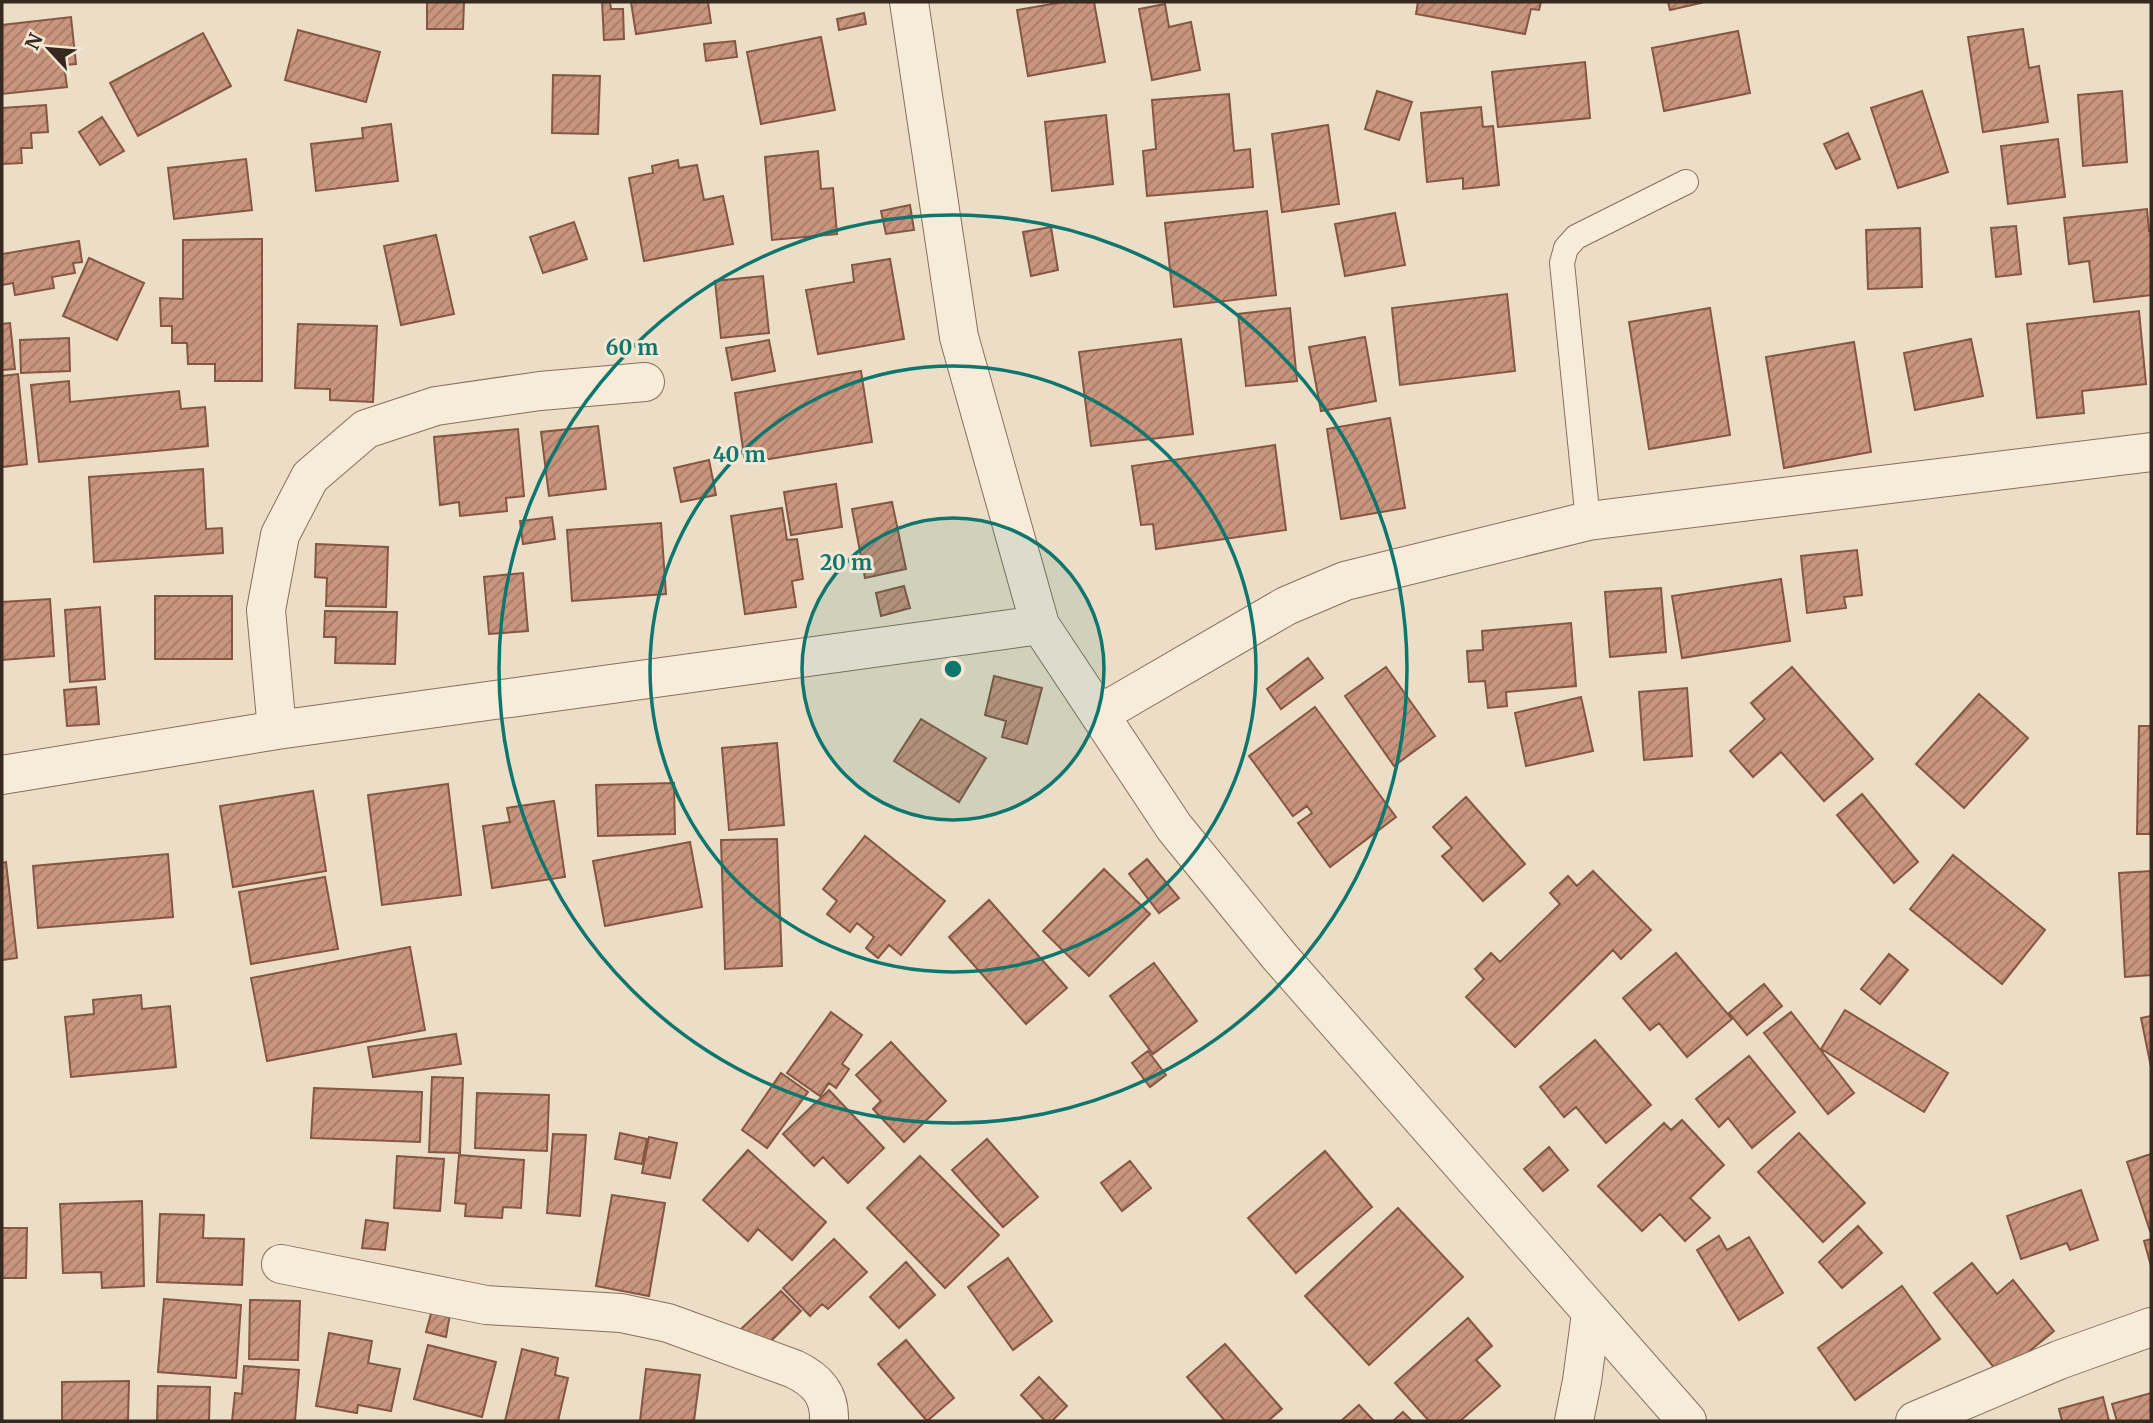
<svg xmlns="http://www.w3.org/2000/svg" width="2153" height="1423" font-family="Merriweather,serif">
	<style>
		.building { fill: url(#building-hatch); stroke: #855743; stroke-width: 2 }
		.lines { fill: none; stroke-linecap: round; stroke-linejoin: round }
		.lane-casing { stroke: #876f5c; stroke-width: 26 }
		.street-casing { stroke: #876f5c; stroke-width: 40 }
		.lane { stroke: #f7ebd9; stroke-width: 24 }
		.street { stroke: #f7ebd9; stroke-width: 38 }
		.ring { fill: none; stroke: #0f766e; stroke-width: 3.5 }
		.centre { fill: #0f766e; stroke: #f4e8d5; stroke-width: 3.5 }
		.ring-label { font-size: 21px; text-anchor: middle; font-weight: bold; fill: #0f766e; stroke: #f4e8d5; stroke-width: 6; stroke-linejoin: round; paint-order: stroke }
	</style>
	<defs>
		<pattern id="building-hatch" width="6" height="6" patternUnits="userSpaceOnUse" patternTransform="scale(1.75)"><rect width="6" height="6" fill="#c9957d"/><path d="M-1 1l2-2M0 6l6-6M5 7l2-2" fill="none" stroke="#a47a66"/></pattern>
	</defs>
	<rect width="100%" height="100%" fill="#ecddc6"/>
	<!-- building -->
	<path class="building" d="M427,2h37l-1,27h-36z
		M602,2h8l1,7h12l1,30 -20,1z
		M631,2h77l3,21 -75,11z
		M1063,2h31l11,60 -77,14 -11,-66z
		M1418,2h123l-2,8 -8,-1 -6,25 -109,-20z
		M1668,2h32l1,1 -31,7z
		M1165,4l4,23 22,-5 9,48 -48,10 -13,-71z
		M864,13l2,11 -27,6 -2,-11z
		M71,17l5,47 -12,1 3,22 -65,7v-69z
		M2023,29l6,39 10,-2 9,56 -65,10 -15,-95z
		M298,30l82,22 -14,50 -81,-22z
		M1738,31l12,62 -86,18 -12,-63z
		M203,33l28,53 -93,50 -28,-53z
		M821,37l14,73 -74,14 -14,-72z
		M735,41l2,16 -31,4 -2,-17z
		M1585,62l5,56 -92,9 -6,-55z
		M553,75l47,1 -2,58 -46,-1z
		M1377,91l35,11 -13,38 -34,-11z
		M1922,91l26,81 -50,16 -27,-80z
		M2122,91l5,71 -44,4 -5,-71z
		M1229,94l5,57 16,-2 3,38 -106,9 -4,-45 13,-2 -4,-49z
		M46,105l2,27 -17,1 1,15h-11l1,15 -20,1v-56z
		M1481,107l2,20 10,-1 6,59 -36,4v-11l-36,4 -6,-69z
		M1106,115l7,69 -61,7 -7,-69z
		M102,117l22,34 -24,14 -21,-33z
		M391,124l7,57 -82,10 -5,-47 52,-6 -1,-10z
		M1328,125l11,79 -57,8 -10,-78z
		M1848,133l12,26 -24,10 -12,-25z
		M2058,139l7,58 -57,7 -7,-58z
		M818,151l3,38 12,-1 4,46 -65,6 -7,-83z
		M246,159l6,51 -78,9 -6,-51z
		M678,160l1,8 18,-3 7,35 19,-4 10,48 -89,17 -15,-83 24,-5 -1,-7z
		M910,205l4,25 -28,4 -5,-23z
		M2147,209l2,22h2v64l-57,7 -5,-41 -20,3 -5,-46z
		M1267,211l9,84 -102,12 -9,-84z
		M1395,213l10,52 -60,11 -10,-52z
		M574,222l13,37 -44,14 -13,-36z
		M2016,226l5,48 -25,3 -5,-49z
		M1051,227l7,43 -27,6 -8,-44z
		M1920,228l2,59 -54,2 -2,-59z
		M436,235l18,79 -53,11 -17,-79z
		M262,239v142h-47v-17h-27l-1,-21h-15v-17h-11l-1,-28 23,1v-59z
		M79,241l3,21 -9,1 2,10 -23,4 2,11 -39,7 -2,-12 -11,2v-31z
		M89,258l55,25 -27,57 -54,-24z
		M890,259l14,80 -86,15 -12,-64 48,-8 -2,-17z
		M763,276l6,57 -48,5 -6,-57z
		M1507,294l8,77 -115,14 -8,-77z
		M1290,308l7,73 -51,5 -8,-72z
		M1710,308l20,127 -81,14 -20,-127z
		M2139,311l7,73 -64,7 2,22 -47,5 -10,-94z
		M10,323l5,46 -13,1v-46z
		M298,324l79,2 -4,76 -43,-2v-11l-35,-1z
		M1365,337l11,64 -55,10 -12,-64z
		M69,338l1,33 -49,2 -1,-33z
		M1181,339l12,95 -102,12 -12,-94z
		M1971,339l12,57 -68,14 -11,-57z
		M769,340l6,31 -43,9 -6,-32z
		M1854,342l17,110 -87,16 -18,-111z
		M861,371l11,71 -127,21 -10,-70z
		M18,374l9,90 -25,3v-91z
		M69,381l1,21 109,-11 2,18 24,-2 3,39 -169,16 -8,-77z
		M1390,418l15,90 -64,11 -14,-90z
		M598,426l8,63 -57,7 -8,-64z
		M518,429l6,67 -18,2 1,13 -47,5 -1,-14 -19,3 -6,-68z
		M1275,445l11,85 -130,19 -3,-25 -12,1 -9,-59z
		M709,460l7,35 -35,7 -7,-34z
		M203,469l3,60 16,-1 1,25 -129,9 -5,-85z
		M836,484l6,43 -51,8 -7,-43z
		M892,502l14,67 -41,9 -13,-69z
		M782,508l5,32 10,-1 6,40 -11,2 4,26 -51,7 -14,-98z
		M552,517l3,22 -32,5 -3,-23z
		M661,523l5,71 -94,7 -5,-71z
		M316,544l72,3 -2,60 -60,-1 1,-28 -12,-1z
		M1857,550l5,45 -18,2 2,11 -39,5 -6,-57z
		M523,573l5,58 -39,3 -5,-57z
		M1781,579l9,62 -108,17 -10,-62z
		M904,586l6,22 -29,8 -5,-23z
		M1661,588l5,64 -56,5 -5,-65z
		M155,596h77v63h-77z
		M50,599l4,57 -52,4v-58z
		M100,607l5,72 -35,3 -5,-72z
		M325,611l72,1 -2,52 -60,-1 1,-26h-12z
		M1571,623l5,63 -70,6 1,14 -19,2 -3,-27 -16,1 -2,-31 16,-1 -1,-19z
		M1308,658l15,20 -42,31 -14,-20z
		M1386,667l49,69 -41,30 -49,-70z
		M1792,667l81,92 -49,42 -43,-49 -28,25 -23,-26 35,-32 -14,-16z
		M994,676l48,12 -15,56 -25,-7 4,-16 -21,-6z
		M96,687l3,37 -32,2 -3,-36z
		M1687,688l5,68 -48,4 -5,-68z
		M1979,694l49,44 -64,70 -48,-44z
		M1581,697l12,54 -67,15 -11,-53z
		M1315,707l81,110 -66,50 -32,-44 14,-10 -5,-7 -14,10 -44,-60z
		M921,719l65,39 -27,44 -65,-41z
		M2139,726h12v108h-14z
		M777,743l7,82 -55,5 -7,-82z
		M674,783l1,51 -77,2 -2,-51z
		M448,784l13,111 -79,10 -14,-110z
		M313,791l13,80 -93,16 -13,-81z
		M1862,794l56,68 -24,21 -57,-68z
		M1466,797l59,67 -42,37 -41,-45 10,-8 -19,-21z
		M554,801l11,76 -73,11 -9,-62 27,-4 -3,-14z
		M865,836l80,65 -44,54 -12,-10 -11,13 -12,-10 8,-11 -17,-14 -7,9 -23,-18 10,-13 -14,-12z
		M777,839l5,127 -57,3 -4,-129z
		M690,842l12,65 -97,19 -12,-65z
		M168,854l5,63 -135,11 -5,-62z
		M1953,855l92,75 -43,54 -92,-75z
		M1147,859l32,39 -20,15 -30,-39z
		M6,862l11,96 -15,2v-97z
		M1104,869l46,45 -61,62 -46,-45z
		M1593,871l58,59 -30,29 -8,-9 -98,97 -49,-50 18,-18 -9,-10 16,-16 9,9 60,-58 -10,-11 18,-17 9,10z
		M2151,871v104l-26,2 -6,-104z
		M325,877l13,72 -87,15 -12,-72z
		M989,900l78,88 -41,36 -77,-87z
		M410,947l15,83 -158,31 -16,-83z
		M1676,953l56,66 -45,38 -28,-34 -9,7 -27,-32z
		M1889,954l19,16 -28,34 -19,-15z
		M1154,963l43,58 -44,33 -43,-58z
		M1764,984l18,22 -35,29 -18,-22z
		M141,995l1,14 28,-3 6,61 -105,10 -6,-60 29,-3 -1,-14z
		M1845,1010l103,63 -24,39 -103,-63z
		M831,1012l31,23 -20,29 7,5 -13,19 -7,-5 -9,13 -33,-23z
		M1791,1012l63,81 -26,21 -64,-81z
		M2151,1016v51l-10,-49z
		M456,1034l5,30 -88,13 -5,-30z
		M1595,1040l56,65 -45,38 -30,-36 -12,10 -24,-30z
		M891,1042l55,59 -42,41 -31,-33 8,-8 -25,-26z
		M1148,1051l18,24 -16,12 -18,-24z
		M1749,1056l46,56 -43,36 -24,-30 -9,9 -23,-28z
		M781,1073l27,19 -41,56 -25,-18z
		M432,1077l31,1 -3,75 -31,-1z
		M314,1088l108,4 -2,50 -109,-4z
		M829,1090l55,58 -36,35 -25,-26 -9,9 -31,-32z
		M477,1093l72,2 -2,56 -72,-3z
		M1682,1120l42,45 -34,33 20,20 -25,23 -25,-27 -18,17 -44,-45 66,-63 7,7z
		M620,1133l27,6 -5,25 -27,-5z
		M1799,1133l66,70 -42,39 -65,-70z
		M553,1134l33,1 -6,81 -33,-3z
		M649,1137l28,6 -7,35 -28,-5z
		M987,1139l51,58 -35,30 -51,-57z
		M1549,1147l19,23 -25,21 -19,-22z
		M748,1150l78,72 -34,38 -34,-31 -10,12 -45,-41z
		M1325,1151l47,56 -76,66 -48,-55z
		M2151,1154v77h-1l-23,-69z
		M459,1155l65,5 -3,48 -18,-1 -1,11 -37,-2 1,-12 -11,-1z
		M397,1156l47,3 -4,52 -46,-3z
		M920,1156l79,79 -54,53 -78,-80z
		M1130,1161l21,27 -29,23 -21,-28z
		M2081,1190l17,50 -28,10 -3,-7 -46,16 -14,-43z
		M612,1195l53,8 -16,93 -53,-10z
		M142,1201l2,85 -42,2 -1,-16 -38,1 -3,-69z
		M1398,1208l65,69 -94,88 -64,-69z
		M160,1214l44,1 -1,23 41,1 -2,46 -85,-3z
		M366,1220l22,3 -3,27 -23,-2z
		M1858,1226l24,27 -40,35 -23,-26z
		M2,1228h25l-1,50h-24z
		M1719,1236l8,14 22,-13 34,56 -44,27 -42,-70z
		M834,1239l33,33 -39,37 -6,-5 -12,12 -27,-28z
		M2151,1239v27l-7,-25z
		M1008,1258l44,63 -39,29 -45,-63z
		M906,1262l29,33 -36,33 -29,-31z
		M1972,1263l25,31 16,-14 41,51 -54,44 -66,-82z
		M1902,1286l38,53 -85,61 -37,-52z
		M781,1291l20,20 -32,32 -30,-12z
		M164,1299l77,6 -5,73 -78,-6z
		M250,1300l50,1 -2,59 -49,-1z
		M432,1310l18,4 -4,23 -20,-5z
		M1468,1318l24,28 -16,14 24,26 -40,35h-31l-34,-38z
		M329,1333l43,8 -4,22 32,6 -9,42 -33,-6 -1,8 -41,-7z
		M906,1340l48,58 -27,23 -49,-57z
		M1225,1344l57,65 -14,12h-43l-38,-44z
		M428,1345l68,17 -14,55 -68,-18z
		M522,1349l36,9 -3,17 13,3 -10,43h-53z
		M244,1366l55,4 -4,51h-63l3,-28 7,1z
		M646,1369l54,6 -6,46h-54z
		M1039,1377l28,29 -15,15h-7l-24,-26z
		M129,1381l-1,40h-66v-39z
		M158,1386l52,1 -1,34h-52z
		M2151,1393v28h-34l-5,-17z
		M2103,1397l6,24h-47l-3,-12z
		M1359,1405l15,16h-33z
		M1403,1412l9,9h-19z"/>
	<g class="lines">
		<defs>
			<path id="lane" d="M1588,521l-26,-258 4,-15 10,-11 110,-55"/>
			<path id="street" d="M909,2l50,335 81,288 134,202 105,129 408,465
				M1100,714l186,-108 59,-25 243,-60 563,-69
				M277,730l-11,-120 14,-75 30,-58 56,-48 70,-23 104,-15 105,-9
				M2,775l275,-45 763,-105
				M281,1264l205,41 135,8 47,10 126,46c23,11 36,25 35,52
				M1574,1421l8,-40 9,-68
				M1915,1421l144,-61 92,-33"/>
		</defs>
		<!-- lane casing -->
		<use href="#lane" class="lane-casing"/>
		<!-- street casing -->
		<use href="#street" class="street-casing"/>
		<!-- lane -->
		<use href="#lane" class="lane"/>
		<!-- street -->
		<use href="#street" class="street"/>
	</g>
	<!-- distance rings -->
	<circle cx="953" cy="669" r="151" fill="#0f766e" fill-opacity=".12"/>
	<g class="ring">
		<circle cx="953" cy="669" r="151"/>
		<circle cx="953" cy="669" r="303"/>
		<circle cx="953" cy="669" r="454"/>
	</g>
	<circle cx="953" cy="669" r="10" class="centre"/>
	<g class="ring-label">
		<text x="632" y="355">60 m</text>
		<text x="739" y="462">40 m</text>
		<text x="846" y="570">20 m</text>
	</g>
	<!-- border -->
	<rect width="2153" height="1423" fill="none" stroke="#382920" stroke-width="7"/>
	<!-- north arrow -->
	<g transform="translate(49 49) rotate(296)" stroke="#f4e8d5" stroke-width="5" paint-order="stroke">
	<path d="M0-5L12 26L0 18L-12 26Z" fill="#382920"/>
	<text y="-10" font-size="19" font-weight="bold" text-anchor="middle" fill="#382920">N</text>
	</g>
</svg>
